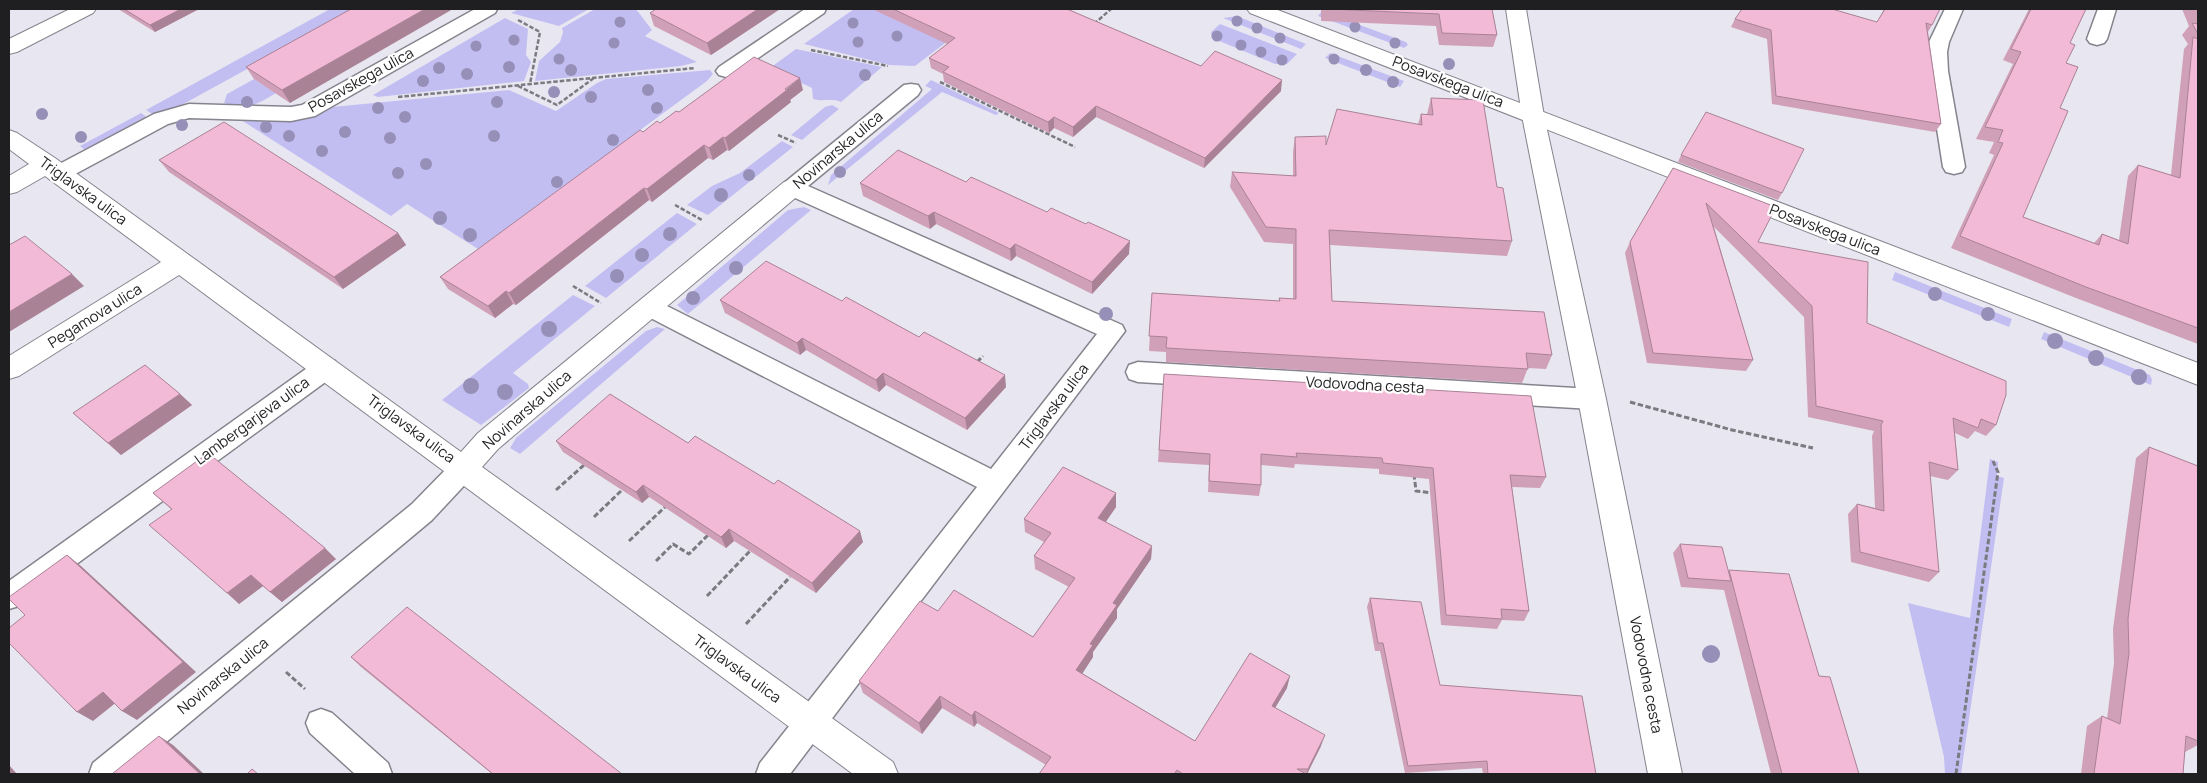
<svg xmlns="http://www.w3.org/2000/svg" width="2207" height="783" font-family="Manrope,sans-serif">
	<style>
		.green { fill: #c3bef2 }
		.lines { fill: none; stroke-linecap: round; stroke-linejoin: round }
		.lane-casing { stroke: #85848d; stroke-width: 3 }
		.street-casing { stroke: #85848d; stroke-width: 2 }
		.secondary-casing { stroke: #85848d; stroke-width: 2 }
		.path-far1 { stroke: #7a7a80; stroke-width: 2.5; stroke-dasharray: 4.5 2; stroke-linecap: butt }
		.path { stroke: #7a7a80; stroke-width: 3; stroke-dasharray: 5.5 2.5; stroke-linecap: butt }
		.lane { fill: #fff; fill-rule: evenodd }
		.street { fill: #fff; fill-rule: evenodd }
		.secondary { fill: #fff; fill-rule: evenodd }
		.tree { fill: #968fb7 }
		.wall { fill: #d0a0b8 }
		.shaded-wall { fill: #a98296 }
		.building { fill: #f2bad6; stroke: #a98296 }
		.labels { text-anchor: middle; stroke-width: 4.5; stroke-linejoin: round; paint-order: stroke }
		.street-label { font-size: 15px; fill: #1f1f22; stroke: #fff }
	</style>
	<rect width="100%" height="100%" fill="#e8e7f1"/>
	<!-- green -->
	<path class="green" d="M330,9h27l-181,99 -22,7 -8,-5z
		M519,9h70l-30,17 -48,-13z
		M595,9h41l16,21 -7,6 52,26 -16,4 -146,15 4,-20 21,-19 3,-10 -1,-4z
		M854,9h136l-75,57 -25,-1 -86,-21z
		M1322,11l84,31 2,3 -4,3 -86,-32z
		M1237,16l69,28 -5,5 -78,-31z
		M505,18l23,11 -2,26 5,7 -7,19 -146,16 -5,-2z
		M1220,24l77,30 -10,10h-12l-63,-26 -1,-6z
		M796,49l86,18 -41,35c-9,-4 -18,0 -28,-3l-1,-11 -42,-20z
		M1330,53l74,28 -4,6 -75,-29z
		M710,70l3,4 -6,7 -229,168 -71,-45 -16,12 -153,-98c33,3 65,8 94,-11l177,-17 47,21 41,-28 9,-4z
		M254,79l22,14c-20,12 -29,18 -52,10l3,-9z
		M931,80l68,33 -3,2 -54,-23 -114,93 3,-10 101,-86 -7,-3z
		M832,105l7,4 -37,31 -11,-5 34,-28z
		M141,113l7,5 -63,32 -5,-4z
		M782,141l11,6 -85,68 -21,-10 25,-19 28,-13z
		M804,207l7,3 -123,104 -11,-9 111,-95z
		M677,213l20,11 -91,74 -21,-12z
		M1895,272l117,47 -3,8 -117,-47z
		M573,295l22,11 -82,67 15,11 1,4 -48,37 -39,-25z
		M657,327l8,2 -145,125 -10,-6 6,-10 130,-107z
		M2044,332l106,43 2,5 -1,5 -110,-46z
		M1990,459l8,3 -1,14 7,2 -43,296h-16l-1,-17 -36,-154 62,15z"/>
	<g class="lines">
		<defs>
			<path id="lane" d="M475,9h22l-2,4 -180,103 -24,5 -102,-3 -21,6 -102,55 -8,2 -8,-2 -3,-5 3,-5 104,-55 35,-10 102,3 11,-2z
				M805,9h21l-2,4 -91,62 -7,2 -7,-2 -3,-4 3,-4z
				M1945,9h18l-14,33 -2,10 1,19 17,96 -3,5 -8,2 -8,-2 -3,-5 -15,-96 -1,-19 2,-10z
				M2098,9h18l-9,30 -3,4 -7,2 -7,-2 -3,-4z
				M911,84l7,1 3,5 -3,5 -110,91 314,139 3,6 -335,443h-34l4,-11 217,-276 -336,-174 -4,-6 4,-6 8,-3 8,3 334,168 106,-135 -313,-141 -3,-5 3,-5 120,-98z
				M326,358l9,3 3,7 -3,7 -316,231 -10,3v-28l308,-220z
				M1138,362l454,27 9,3 4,7 -4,7 -9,3 -454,-27 -9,-3 -3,-7 3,-7z
				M464,457l9,3 4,8 -4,8 -41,44 -304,254h-39l4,-11 319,-259 43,-44z
				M321,709l11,4 56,50 4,11h-37l-45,-41 -4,-10 4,-10z"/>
			<path id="street" d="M70,9h26l-3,4 -76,39 -8,2v-15z
				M1506,9h20l18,107 62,283 76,375h-34l-70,-375 -56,-283z
				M9,130l8,3 38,25 406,294 17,-19 306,-251 8,-2 8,2 4,6 -4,6 -302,255 -16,18 411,295 5,12h-45l-674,-499 -160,101 -10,3v-23l152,-94 -116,-86 -28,16 -8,2v-18l20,-12 -20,-15z"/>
			<path id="secondary" d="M1247,9h28l923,354v22l-948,-372z"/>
		</defs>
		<!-- lane casing -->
		<use href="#lane" class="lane-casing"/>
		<!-- street casing -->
		<use href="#street" class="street-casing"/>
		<!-- secondary casing -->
		<use href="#secondary" class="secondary-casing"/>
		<!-- path-far1 -->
		<path class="path-far1" d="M518,20l22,12 -10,52
			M1094,24l17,-15
			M811,50l77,16
			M940,82l135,65
			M518,86l39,19 37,-27
			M398,97l297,-29
			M778,135l18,8
			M675,205l27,15
			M573,286l28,17"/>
		<!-- path -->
		<path class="path" d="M977,362l6,-6
			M1630,402l102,28 81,18
			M1414,474l2,17 16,2
			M556,490l28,-25
			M594,517l28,-27
			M629,541l36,-34
			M656,561l17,-17 16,10 19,-19
			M707,596l43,-45
			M746,624l44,-47
			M286,672l19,17
			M1956,774l42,-302 -5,-11"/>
		<!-- lane -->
		<use href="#lane" class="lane"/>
		<!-- street -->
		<use href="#street" class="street"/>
		<!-- secondary -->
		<use href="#secondary" class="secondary"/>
	</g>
	<!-- trees -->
	<g class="tree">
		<circle cx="1237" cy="21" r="5.5"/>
		<circle cx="620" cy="22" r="5.5"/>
		<circle cx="853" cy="23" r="5.5"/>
		<circle cx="1355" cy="27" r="5.5"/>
		<circle cx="1257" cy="28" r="5.5"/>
		<circle cx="897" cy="36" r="5.5"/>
		<circle cx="1217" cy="36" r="5.5"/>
		<circle cx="1280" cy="38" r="5.5"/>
		<circle cx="514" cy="40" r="5.5"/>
		<circle cx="858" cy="42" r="5.5"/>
		<circle cx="614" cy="43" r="5.5"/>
		<circle cx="1395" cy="43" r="5.5"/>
		<circle cx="1241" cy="45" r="5.5"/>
		<circle cx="476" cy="46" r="5.5"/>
		<circle cx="1261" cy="52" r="5.5"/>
		<circle cx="559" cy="59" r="5.5"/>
		<circle cx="1334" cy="59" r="5.5"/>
		<circle cx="1282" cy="60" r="5.5"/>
		<circle cx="1449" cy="64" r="6"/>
		<circle cx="509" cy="67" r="6"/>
		<circle cx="439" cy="68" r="6"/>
		<circle cx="571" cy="70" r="6"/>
		<circle cx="1366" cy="70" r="6"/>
		<circle cx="467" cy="74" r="6"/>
		<circle cx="865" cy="75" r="6"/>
		<circle cx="423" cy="81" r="6"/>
		<circle cx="1393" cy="82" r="6"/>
		<circle cx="648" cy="90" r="6"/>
		<circle cx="554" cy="92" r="6"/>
		<circle cx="591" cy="97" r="6"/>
		<circle cx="247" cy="102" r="6"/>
		<circle cx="497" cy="102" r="6"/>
		<circle cx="378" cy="108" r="6"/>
		<circle cx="657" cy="108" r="6"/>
		<circle cx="42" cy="114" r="6"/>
		<circle cx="405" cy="117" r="6"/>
		<circle cx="182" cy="125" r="6"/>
		<circle cx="266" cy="127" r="6"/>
		<circle cx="345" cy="132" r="6"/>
		<circle cx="289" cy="136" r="6"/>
		<circle cx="494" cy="136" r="6"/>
		<circle cx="81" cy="137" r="6"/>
		<circle cx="390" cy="138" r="6"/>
		<circle cx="613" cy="140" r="6"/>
		<circle cx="322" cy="151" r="6"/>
		<circle cx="426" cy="164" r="6"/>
		<circle cx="840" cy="172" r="6"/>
		<circle cx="398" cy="173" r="6"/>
		<circle cx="749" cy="175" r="6"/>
		<circle cx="557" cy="182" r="6"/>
		<circle cx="721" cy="195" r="7"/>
		<circle cx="440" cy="218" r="7"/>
		<circle cx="670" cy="234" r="7"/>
		<circle cx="470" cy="235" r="7"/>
		<circle cx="642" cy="255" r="7"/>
		<circle cx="736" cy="268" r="7"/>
		<circle cx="617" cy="276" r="7"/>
		<circle cx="1935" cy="294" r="7"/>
		<circle cx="693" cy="298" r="7"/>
		<circle cx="1106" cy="314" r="7"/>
		<circle cx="1988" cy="314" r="7"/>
		<circle cx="549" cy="329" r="8"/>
		<circle cx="2055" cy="341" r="8"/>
		<circle cx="2096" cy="358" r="8"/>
		<circle cx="2139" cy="377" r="8"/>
		<circle cx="471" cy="386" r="8"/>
		<circle cx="505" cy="392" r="8"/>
		<circle cx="1711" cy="654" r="9"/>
	</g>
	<!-- wall -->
	<path class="wall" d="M118,9h81l-44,23z
		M351,9l-61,94 -36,-24 -8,-12z
		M780,9l-69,46 -57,-29 -4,-13z
		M872,9h195l134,57 80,25 -77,77 -108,-51 -23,20 -19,-9 -5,5 -105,-51 -1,-8 -12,-6 -2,-10 18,-14z
		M1321,9h171l5,26 -4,12 -54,-2 -3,-19 -115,-5z
		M1884,9l48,16 -4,7 13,92 -6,8 -163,-28 -5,-65 -36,-12 4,-8 142,3z
		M2029,9h57l-16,34 -4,20 -6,45 -37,109 71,26 8,-9 17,6 9,-64 10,-11 33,10 13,-126 4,-5 -6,-9 7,-9 -7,-17h16v335l-122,-46 -125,-50 43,-93 -5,-2 5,-11 -18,-3 37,-75 -10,-4z
		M803,90l-13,10 1,2 -62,49 -2,-1 -14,10 -5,-2 -56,44 -3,-2 -133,105 -3,-1 -18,14 -47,-29 -8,-12 203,-145 17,-9 19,-11z
		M1431,98l66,89 15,54 -5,15 -177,-11 2,56 220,54 -6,14 -18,-1 -6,15 -356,-21v-10l-17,-1 3,-58 127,8v-3l14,1v-55l-29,-2 -34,-55 2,-15 61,4v-24l2,-15 31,8 92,-21 3,-10h6z
		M1681,155l101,38 -4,7 -100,-38z
		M159,160l239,73 8,12 -63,44 -174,-117z
		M1673,168l85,74 109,81 129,102 -10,11 -11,-5 -7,8 -13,-6 3,37 -10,10 -18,-4 9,96 -10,10 -78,-20 -3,-48 9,-10 18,4 -3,-72 2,-5 -66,-14 -4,-100 -90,-90 39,133 -7,11 -99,-8 -22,-110 5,-11z
		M966,182l163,72 -37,40 -76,-38 -5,5 -75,-37 -6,5 -67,-33 -3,-13z
		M720,300l122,1 164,86 -39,43 -81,-45 -7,7 -73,-42 -6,5 -75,-42z
		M1164,374l382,103 -6,11 -28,-1 17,124 -5,10 -22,-1 -5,9 -56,-4 -12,-146 -50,-5v-5l-84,-5 -1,4 -33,-3v20l-2,11 -51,-4 1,-27 -51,-3z
		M180,394l12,11 -71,50 -48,-42z
		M556,441l132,2 175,99 -47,51 -82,-52 -8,7 -77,-51 -7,6 -79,-51z
		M2149,447l49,19v279l-13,7 -2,22h-102l6,-48 15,-10 5,3 7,-56 -1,-34 23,-171z
		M153,493l183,66 -54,43 -19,-16 -24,18 -68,-95z
		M1116,493v14l-11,15 47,24 -1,13 -34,50v9l-24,34v5l-11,16 113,68 92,-53 -12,20 46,38 -14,28h-268l7,-9 -69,-42 -3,4 -32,-19 -20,26 -59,-41 -4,-12 79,-70 95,26 36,-50 -34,-18 -1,-13 10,-14 -19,-10 -1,-13z
		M1680,544l48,27 91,105 40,98h-88l-47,-184 -43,-3 -8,-34z
		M1370,598l70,87 156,89h-113l-1,-6 -77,5 -25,-122h-5l-8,-44z
		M351,657l271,117h-130l-131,-107z"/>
	<!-- shaded-wall -->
	<path class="shaded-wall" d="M181,9h18l-44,23 -5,-7z
		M425,9h28l-163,94 -8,-13z
		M758,9h22l-69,46 -4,-12z
		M800,78l3,12 -13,10 1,2 -62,49 -4,-13z
		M1282,80l-1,11 -77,77 1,-10z
		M1096,106v11l-23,20v-10z
		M1054,117v11l-5,5 -1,-11z
		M723,137l4,13 -14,10 -4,-12z
		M704,145l4,13 -56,44 -5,-13z
		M644,188l5,12 -133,105 -7,-12z
		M934,212l2,12 -6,5 -2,-13z
		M398,233l8,12 -63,44 -9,-12z
		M1130,241l-1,13 -37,40v-12z
		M1015,244l1,12 -5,5 -1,-12z
		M72,274l12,12 -75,46v-20z
		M506,291l7,13 -18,14 -7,-12z
		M802,338l4,12 -6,5 -3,-12z
		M883,373l3,12 -7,7 -3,-12z
		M1005,375l1,12 -39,43 -2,-12z
		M180,394l12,11 -71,50 -13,-12z
		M643,485l6,12 -7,6 -6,-11z
		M1116,493v14l-17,25 -1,-14z
		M729,529l5,12 -8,7 -5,-11z
		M860,531l3,11 -47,51 -4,-10z
		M1152,546l-1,13 -34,50v9l-24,34v5l-16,25 -1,-12 37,-67z
		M325,548l11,11 -54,43 -12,-10z
		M67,555l14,11 115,106 -59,48 -15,-9z
		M251,575l12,11 -24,18 -12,-11z
		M1290,676l-3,12 -18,30 3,-12z
		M103,692l15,9 -25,20 -16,-9z
		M940,696l2,12 -20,26 -3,-11z
		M975,711l2,12 -3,4 -2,-11z
		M1325,735l-4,11 -14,28h-1l2,-5z
		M159,736l14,9 31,29h-4z
		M9,765l8,9h-8z"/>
	<!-- building -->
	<path class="building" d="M124,9h57l-31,16z
		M351,9h74l-143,81 -36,-23z
		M656,9h102l-51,34 -57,-30z
		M893,9h174l134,57 14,-15 67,29 -77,78 -109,-52 -23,21 -19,-10 -6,5 -105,-50 6,-5 -20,-9 26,-20z
		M1329,9h163l5,26 -55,-2 -3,-19z
		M1742,9h90l45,13 8,-13h55l-8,16 -6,-2 15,101 -165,-28 -5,-66 -36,-11z
		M2031,9h55l-16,34 5,2 -9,18 12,4 -18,41 8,3 -45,106 76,28 3,-11 26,10 10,-79 42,13 13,-141 5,2v289l-112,-41 -126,-51 43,-93 -5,-1 5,-12 -18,-3 36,-75 -10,-3z
		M2192,23l6,1v10z
		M754,57l46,21 -15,11 2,1 -62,48 -2,-1 -14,11 -5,-3 -57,44 -3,-1 -135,105 -3,-2 -18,15 -48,-29 200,-147 3,2 14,-11 3,2 16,-12 3,1z
		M1431,98l52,2 14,87 6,1 9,53 -183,-11 3,71 212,11 8,43 -26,-2 2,16 -362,-21 1,-11 -18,-1 3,-43 128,8 -1,-3 17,1v-70l-30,-2 -34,-55 64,4 -1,-39 31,-1v9l11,-36 85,16 -1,-11 12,1z
		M1706,112l98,37 -22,44 -101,-38z
		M224,122l174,111 -64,44 -175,-117z
		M898,150l68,32 5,-5 76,35 4,-4 35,16 2,-2 42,19 -38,41 -77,-38 -5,5 -76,-37 -6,4 -68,-33z
		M1673,168l103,39 -18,35 110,20 -1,61 139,58v14l-10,30 -15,-6 -3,9 -25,-10 5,52 -29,-8 10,110 -79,-20 -3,-48 27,7 -3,-86 2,-4 -67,-15 -4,-100 -106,-103 47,157 -100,-7 -23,-111z
		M25,236l47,38 -63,38v-67z
		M766,261l76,40 4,-4 73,40 5,-5 81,43 -40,43 -82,-45 -7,7 -74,-42 -5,5 -77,-43z
		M145,365l35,29 -72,49 -35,-30z
		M1164,374l367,22 15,81 -36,-2 19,136 -28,-2 1,10 -56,-4 -13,-147 -50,-5 -1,-5 -86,-5 1,4 -36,-3v31l-52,-4 1,-27 -51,-4z
		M610,394l78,49 7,-7 79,48 4,-4 82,51 -48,52 -83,-54 -8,8 -78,-52 -7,7 -80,-51z
		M2149,447l49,19v275l-12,-5 -3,38h-89l8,-58 18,8 9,-71 -1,-34z
		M208,453l117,95 -55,44 -19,-17 -24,18 -78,-68 23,-16 -19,-16z
		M1063,467l53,26 -18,25 54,28 -39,57 4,2 -27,39 3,1 -17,25 119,71 55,-88 40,23 -18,30 53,29 -17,34h-11l9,5h-123l-6,-4 -3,4h-135l12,-17 -76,-46 -3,5 -32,-20 -21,27 -60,-42 61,-80 18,10 16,-21 79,47 42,-59 -41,-22 17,-23 -27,-14z
		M1680,544l42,3 9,34 -43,-3z
		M67,555l116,107 -61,49 -19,-19 -26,20 -68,-69v-15l16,-13 -16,-16v-2z
		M1729,570l60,4 30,102 11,1 29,97h-77z
		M1370,598l51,4 19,83 142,11 14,78h-108l-1,-13 -79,5 -25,-123h-5z
		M407,607l215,167h-129l-142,-117z
		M159,736l41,38h-88z
		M252,769l6,5h-11z"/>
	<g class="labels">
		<!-- street labels -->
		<g class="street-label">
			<text transform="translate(361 80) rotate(-29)" y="5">Posavskega ulica</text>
			<text transform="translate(1448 82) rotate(21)" y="5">Posavskega ulica</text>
			<text transform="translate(838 150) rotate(-40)" y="5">Novinarska ulica</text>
			<text transform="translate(83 191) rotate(36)" y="5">Triglavska ulica</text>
			<text transform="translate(1825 230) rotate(21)" y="5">Posavskega ulica</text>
			<text transform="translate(95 316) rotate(-32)" y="5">Pegamova ulica</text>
			<text transform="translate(1365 385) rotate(3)" y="5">Vodovodna cesta</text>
			<text transform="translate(1054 407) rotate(-53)" y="5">Triglavska ulica</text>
			<text transform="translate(527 410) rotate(-41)" y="5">Novinarska ulica</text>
			<text transform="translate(252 421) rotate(-36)" y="5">Lambergarjeva ulica</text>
			<text transform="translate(411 429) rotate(36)" y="5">Triglavska ulica</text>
			<text transform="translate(737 669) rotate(36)" y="5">Triglavska ulica</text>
			<text transform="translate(1646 675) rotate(79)" y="5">Vodovodna cesta</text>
			<text transform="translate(223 676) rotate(-39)" y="5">Novinarska ulica</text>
		</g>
	</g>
	<!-- border -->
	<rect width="2207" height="783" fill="none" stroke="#1f1f22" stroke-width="20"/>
</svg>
